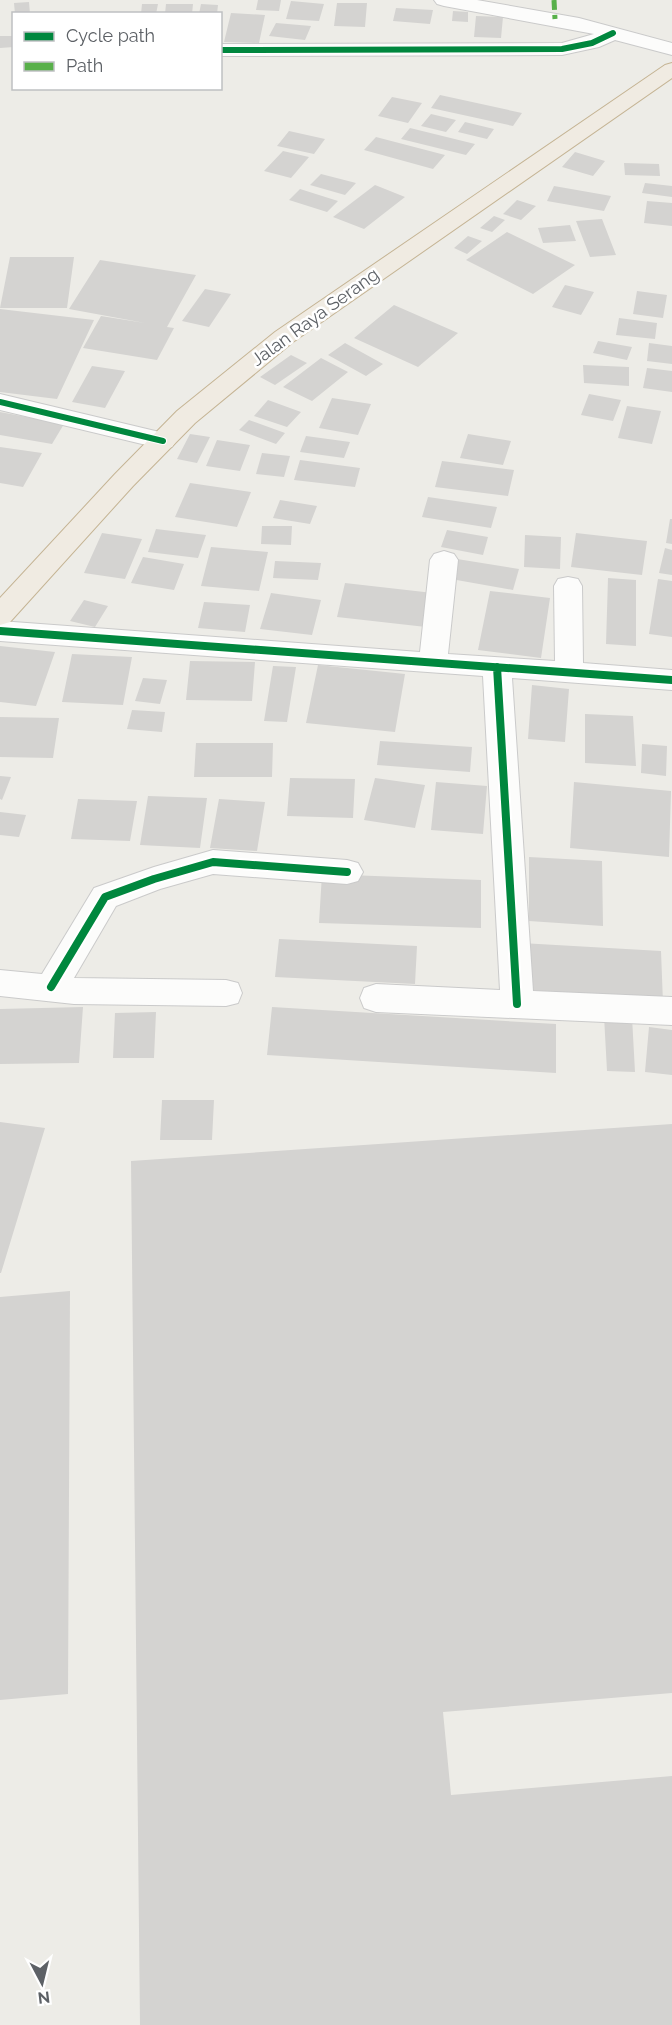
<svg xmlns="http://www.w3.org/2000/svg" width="672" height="2025" font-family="Raleway,sans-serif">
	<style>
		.building { fill: #d4d3d1 }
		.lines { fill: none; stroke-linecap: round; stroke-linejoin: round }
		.minor-casing { stroke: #cacaca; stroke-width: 2 }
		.highway-casing { stroke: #c5b494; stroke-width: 2 }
		.minor { fill: #fcfcfb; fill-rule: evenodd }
		.highway { fill: #f0ebe2; fill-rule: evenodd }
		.quiet { stroke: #58b04a; stroke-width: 5; stroke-dasharray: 10 5; stroke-linecap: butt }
		.cycleway-far1-casing { stroke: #fff; stroke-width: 8 }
		.cycleway-casing { stroke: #fff; stroke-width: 12 }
		.cycleway-far1 { stroke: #00873e; stroke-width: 6 }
		.cycleway { stroke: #00873e; stroke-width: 8 }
		.labels { text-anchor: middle; stroke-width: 5; stroke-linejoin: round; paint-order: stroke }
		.far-street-label { font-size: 18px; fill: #5d6166; stroke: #fff }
	</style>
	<rect width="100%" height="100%" fill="#edece7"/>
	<!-- building -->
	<path class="building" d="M258,0h23l-2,11 -23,-1z
		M291,1l33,3 -5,17 -33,-2z
		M29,2l1,12h-15l-1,-11z
		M337,3h30l-2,24 -31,-1z
		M142,4h16l-2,10h-15z
		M166,4h27l-1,10h-27z
		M201,4l17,1 -1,9h-18z
		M396,8l37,2 -3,14 -37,-3z
		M453,11l15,1v10l-16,-1z
		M231,13l34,2 -6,28 -35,-1z
		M476,16l27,1 -2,21 -27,-1z
		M276,23l35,3 -6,14 -36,-4z
		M0,36h14v11l-14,1z
		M440,95l82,18 -9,13 -82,-18z
		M392,97l30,6 -14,20 -30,-7z
		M431,114l25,6 -10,12 -25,-6z
		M465,122l29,7 -7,10 -29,-7z
		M410,128l65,16 -9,11 -65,-16z
		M289,131l36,8 -11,15 -37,-8z
		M376,137l69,18 -12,14 -69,-19z
		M283,151l26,6 -18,21 -27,-7z
		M575,152l30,9 -12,15 -31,-9z
		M624,163l35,1 1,12 -35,-1z
		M321,174l35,9 -11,12 -35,-10z
		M645,183l27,3v11l-30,-4z
		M375,185l30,12 -41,32 -31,-12z
		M554,186l57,10 -7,15 -57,-10z
		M300,189l38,12 -11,11 -38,-12z
		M517,200l19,6 -15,14 -18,-6z
		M647,201l25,2v23l-28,-3z
		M494,216l11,4 -13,12 -12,-4z
		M602,219l14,36 -26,2 -14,-36z
		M570,225l6,16 -33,2 -5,-15z
		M507,232l68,33 -42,29 -67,-34z
		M468,236l14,5 -15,13 -13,-6z
		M10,257h64l-7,51h-67z
		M100,260l96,15 -29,52 7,1 -17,32 -74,-12 18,-32 44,7 -76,-14z
		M565,285l29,7 -13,23 -29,-8z
		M205,289l26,5 -22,33 -27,-6z
		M637,291l30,4 -4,23 -30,-4z
		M394,305l64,28 -40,34 -64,-29z
		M0,309l94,11 -37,79 -57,-7z
		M619,318l38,5 -2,16 -39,-4z
		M598,341l34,6 -5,13 -34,-7z
		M345,343l38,21 -17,12 -38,-21z
		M649,343l23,3v18l-25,-3z
		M291,355l16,8 -32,22 -15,-8z
		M321,358l27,14 -36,29 -29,-14z
		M583,365l46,2v19l-45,-3z
		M92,366l33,5 -20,37 -33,-6z
		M647,368l25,3v21l-29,-4z
		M589,394l32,6 -8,21 -32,-6z
		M332,398l39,6 -13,31 -39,-7z
		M268,400l33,12 -14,15 -33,-11z
		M627,406l34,5 -9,33 -34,-6z
		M0,412l64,12 -12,20 -52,-9z
		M249,420l36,13 -9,11 -37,-14z
		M190,434l20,3 -13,26 -20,-4z
		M468,434l43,7 -8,24 -43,-7z
		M306,436l44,6 -6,16 -44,-6z
		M217,440l33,5 -10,26 -34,-5z
		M0,447l42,6 -19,34 -23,-4z
		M262,453l28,3 -6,21 -28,-3z
		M300,460l60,8 -5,19 -61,-7z
		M442,461l72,9 -6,26 -73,-9z
		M190,483l61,9 -14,35 -62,-10z
		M428,497l69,10 -6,21 -69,-11z
		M280,500l37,6 -7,18 -37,-6z
		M670,519h2v25l-6,-1z
		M262,526h30l-1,19 -30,-1z
		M156,529l50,6 -8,23 -50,-6z
		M447,530l41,7 -5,18 -42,-8z
		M102,533l40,6 -17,40 -41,-6z
		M576,533l71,8 -5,34 -71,-8z
		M525,535l36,2 -1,32 -36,-2z
		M211,547l57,5 -9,39 -58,-5z
		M665,548l7,2v25l-13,-2z
		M143,557l41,7 -10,26 -43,-7z
		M457,559l62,10 -6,21 -62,-11z
		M275,561l46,2 -3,17 -45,-2z
		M608,578l28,2v66l-30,-2z
		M658,579l14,2v56l-23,-3z
		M345,583l88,10 -7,34 -89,-10z
		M490,591l60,7 -9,60 -63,-8z
		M271,593l50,7 -9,35 -52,-6z
		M84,600l24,6 -13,21 -25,-6z
		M204,602l46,3 -5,27 -47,-4z
		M0,646l55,6 -19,54 -36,-4z
		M72,654l60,3 -9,48 -61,-3z
		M190,661l65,1 -3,39 -66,-1z
		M318,665l87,9 -10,58 -89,-9z
		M273,666l23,1 -9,55 -23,-1z
		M143,678l24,2 -7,24 -25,-3z
		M532,685l37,4 -4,53 -37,-3z
		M132,710l33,2 -3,20 -35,-3z
		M585,714l48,2 3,50 -51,-3z
		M0,717l59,1 -6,40 -53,-1z
		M380,741l92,6 -2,25 -93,-7z
		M196,743h77l-1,34h-78z
		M642,744l25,2 -1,30 -25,-3z
		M0,776l11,1 -9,23 -2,-1z
		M290,778l65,1 -2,39 -66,-2z
		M375,778l50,7 -10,43 -51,-8z
		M436,782l51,4 -4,48 -52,-4z
		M574,782l97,9 -2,66 -99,-9z
		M148,796l59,2 -7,50 -60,-3z
		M78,799l59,2 -7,40 -59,-2z
		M219,799l46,3 -8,49 -47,-3z
		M0,812l26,3 -7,22 -19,-2z
		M529,857l73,4 1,65 -74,-5z
		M322,874l159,6v48l-162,-5z
		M279,939l138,7 -2,38 -140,-7z
		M521,943l140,8 2,52 -143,-8z
		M83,1007l-4,56 -79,1v-55z
		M272,1007l284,17v49l-289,-18z
		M156,1012l-2,46h-41l2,-45z
		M604,1016l28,1 3,55 -28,-1z
		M649,1027l23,3v45l-27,-3z
		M162,1100h52l-2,40h-52z
		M0,1122l45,6 -44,145h-1z
		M672,1124v569l-229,19 8,83 221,-19v249h-532l-9,-864z
		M70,1291l-2,403 -68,6v-403z"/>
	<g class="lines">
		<defs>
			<path id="minor" d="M434,0h43l102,18 93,25v12l-57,-15 -16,7 -37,8 -342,1v-12l342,-1 32,-9 -150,-28 -7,-2z
				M0,394l172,41 4,6 -4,6 -9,2 -163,-39z
				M444,551l10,3 4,6 -10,94 107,7 -1,-75 4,-7 10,-2 10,2 4,7 1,77 89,7v20l-160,-12 21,313 139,6v28l-296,-13 -12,-4 -4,-10 4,-10 12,-4 124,6 -17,-314 -483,-35v-20l420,31 10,-92 4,-6z
				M213,850l134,10 11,3 5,9 -5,9 -11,3 -134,-10 -53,15 -44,17 -42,72 152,2 12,3 4,10 -4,10 -12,3 -152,-2 -74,-8v-26l42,4 52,-86 60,-21z"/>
			<path id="highway" d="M672,63v15l-379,264 -98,81 -62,63 -123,136 -10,3v-27l115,-124 62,-63 98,-79 390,-267z"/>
		</defs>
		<!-- minor casing -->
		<use href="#minor" class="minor-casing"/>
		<!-- highway casing -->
		<use href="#highway" class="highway-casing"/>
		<!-- minor -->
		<use href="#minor" class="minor"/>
		<!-- highway -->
		<use href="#highway" class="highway"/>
		<!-- quiet -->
		<path class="quiet" d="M554,0l1,19"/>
		<defs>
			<path id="cycleway-far1" d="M220,50l342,-1 30,-6 21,-10
				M0,402l163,39"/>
			<path id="cycleway" d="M0,631l672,49
				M497,667l20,337
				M51,987l54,-90 49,-18 59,-17 134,10"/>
		</defs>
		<!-- cycleway-far1 casing -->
		<use href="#cycleway-far1" class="cycleway-far1-casing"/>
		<!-- cycleway casing -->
		<use href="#cycleway" class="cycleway-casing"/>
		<!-- cycleway-far1 -->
		<use href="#cycleway-far1" class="cycleway-far1"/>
		<!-- cycleway -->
		<use href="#cycleway" class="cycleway"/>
	</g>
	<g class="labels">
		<!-- far-street labels -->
		<g class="far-street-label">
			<text transform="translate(315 317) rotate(-36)" y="6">Jalan Raya Serang</text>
		</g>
	</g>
	<!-- legend -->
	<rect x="12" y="12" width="210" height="78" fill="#ffffff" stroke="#bec0c2" stroke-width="1.5"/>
	<rect x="24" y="32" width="30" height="9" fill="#00873e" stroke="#bec0c2" stroke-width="1.5"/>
	<text x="66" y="42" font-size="18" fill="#5d6166">Cycle path</text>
	<rect x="24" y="62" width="30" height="9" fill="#58b04a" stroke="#bec0c2" stroke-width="1.5"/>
	<text x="66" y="72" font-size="18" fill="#5d6166">Path</text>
	<!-- north arrow -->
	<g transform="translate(42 1983) rotate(173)" stroke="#ffffff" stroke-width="4.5" paint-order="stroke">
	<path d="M0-4.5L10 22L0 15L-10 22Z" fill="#5d6166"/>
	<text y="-9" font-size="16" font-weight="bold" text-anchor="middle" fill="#5d6166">N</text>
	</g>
</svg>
